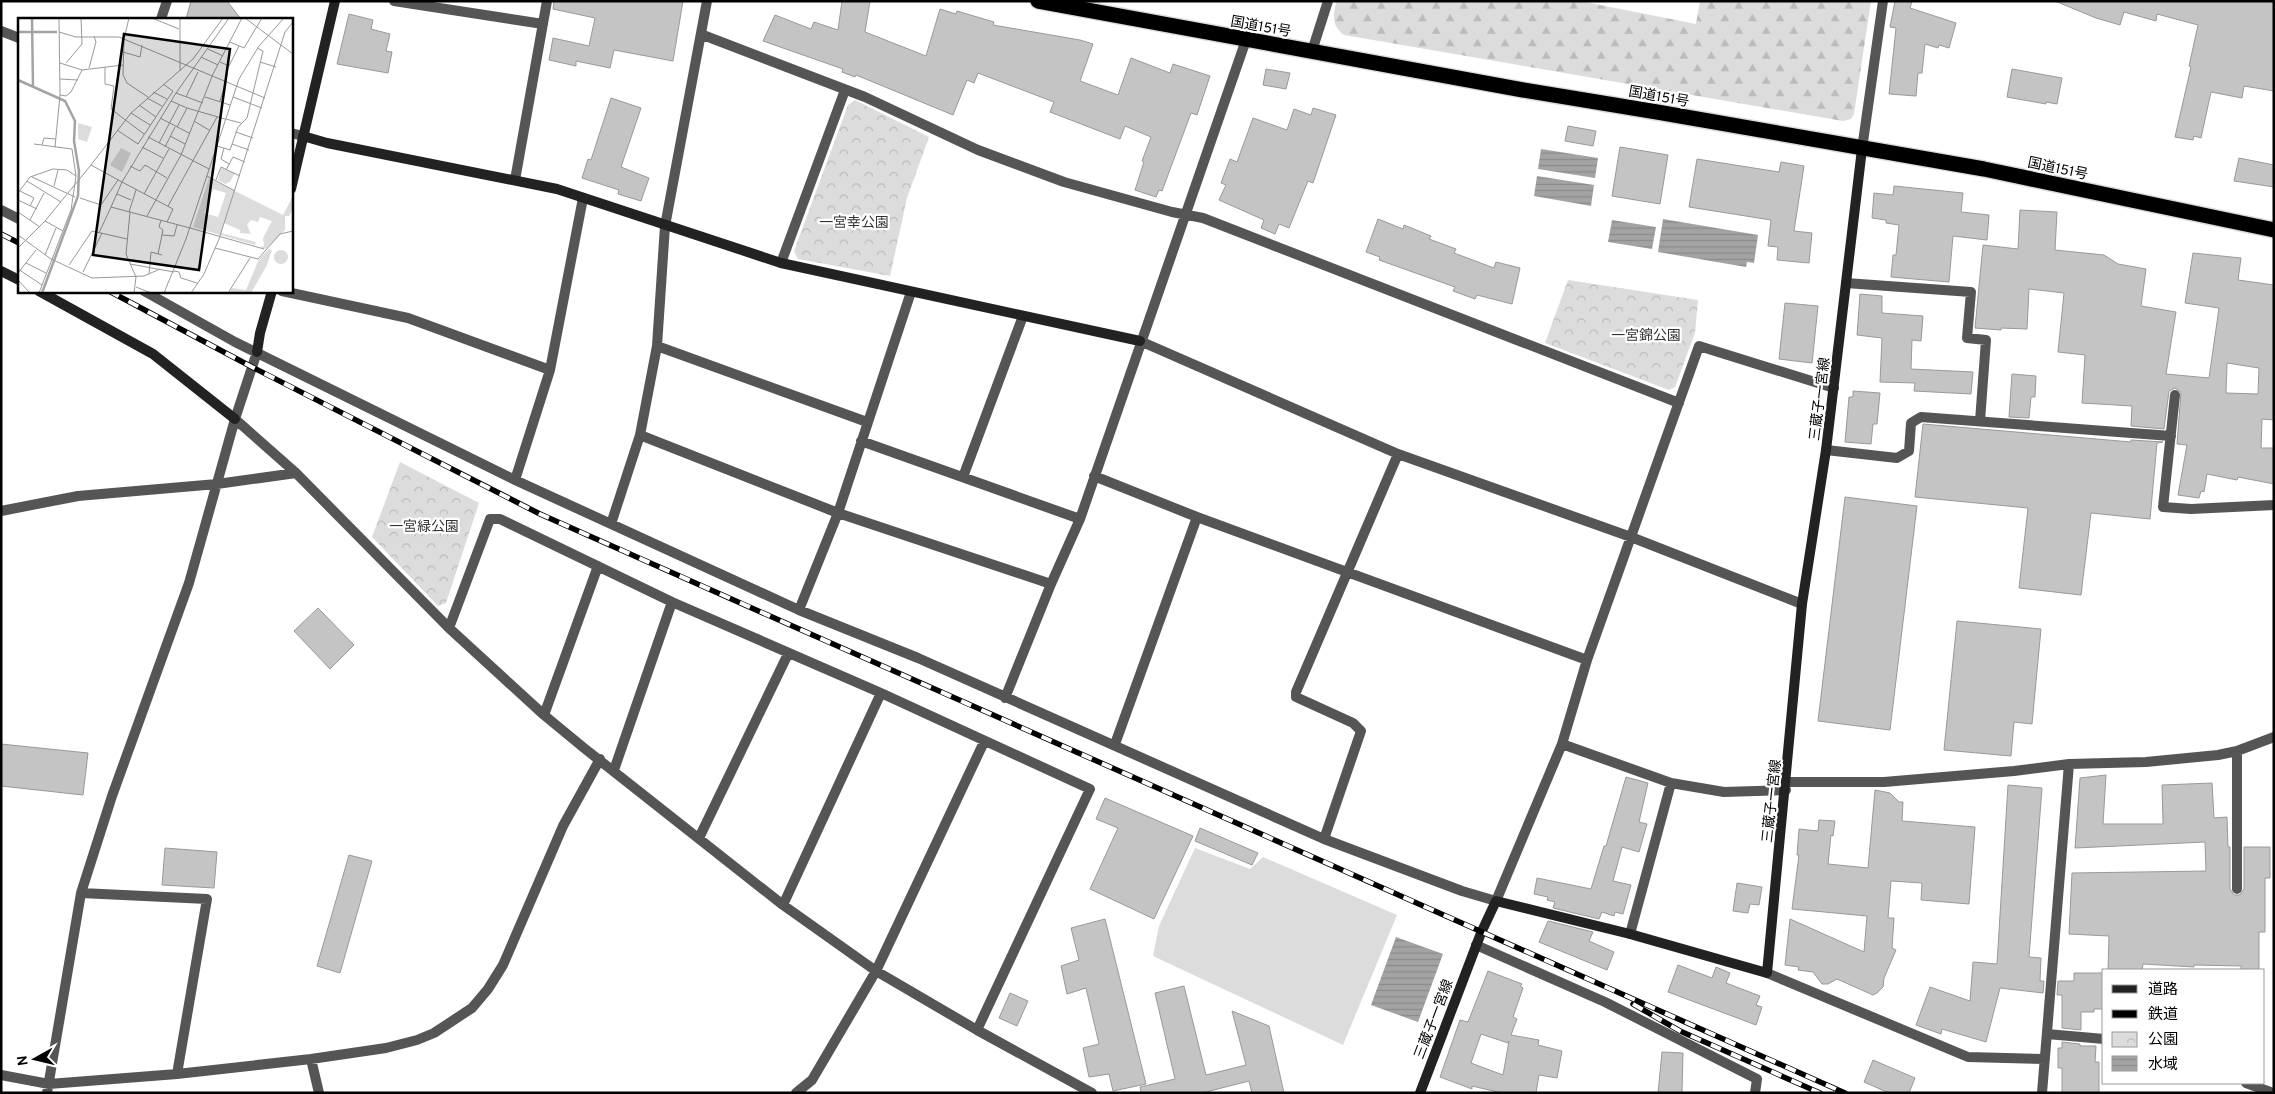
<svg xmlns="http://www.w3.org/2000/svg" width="2275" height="1094" font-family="Overpass,'Noto Sans JP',sans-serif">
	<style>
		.forest { fill: url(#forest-firs) }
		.park { fill: url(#park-crowns) }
		.pitch { fill: #dcdcdc }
		.water { fill: url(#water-rules) }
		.building { fill: #c4c4c4; stroke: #999; fill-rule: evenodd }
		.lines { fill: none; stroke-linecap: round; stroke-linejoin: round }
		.highway-casing { stroke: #dbdbdb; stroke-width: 18 }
		.street { stroke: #555; stroke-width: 10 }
		.secondary { stroke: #222; stroke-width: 10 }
		.highway { stroke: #000; stroke-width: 15 }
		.rail-casing { stroke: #000; stroke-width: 5.5 }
		.rail { stroke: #fff; stroke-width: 4; stroke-dasharray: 11; stroke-linecap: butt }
		.labels { text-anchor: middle; stroke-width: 4.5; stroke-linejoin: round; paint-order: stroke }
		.street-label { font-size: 14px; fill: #000; stroke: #fff }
		.park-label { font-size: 14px; fill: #333; stroke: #fff }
		.inset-river { fill: none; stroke: #a3a3a3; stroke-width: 2.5 }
		.inset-road { fill: none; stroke: #999; stroke-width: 1 }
		.view { fill: #000; fill-opacity: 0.15; stroke: #000; stroke-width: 2.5 }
		.inset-edge { fill: none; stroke: #000; stroke-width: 2.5 }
	</style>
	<defs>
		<pattern id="forest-firs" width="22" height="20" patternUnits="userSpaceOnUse" patternTransform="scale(1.25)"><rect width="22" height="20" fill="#dcdcdc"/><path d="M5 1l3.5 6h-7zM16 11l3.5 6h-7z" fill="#bbb"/></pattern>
		<pattern id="park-crowns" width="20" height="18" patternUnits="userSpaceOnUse" patternTransform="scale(1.25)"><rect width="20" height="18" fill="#dcdcdc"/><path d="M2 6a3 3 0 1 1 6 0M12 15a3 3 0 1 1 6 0" fill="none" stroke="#bbb"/></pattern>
		<pattern id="water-rules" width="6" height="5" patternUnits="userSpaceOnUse" patternTransform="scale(1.25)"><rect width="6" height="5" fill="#a3a3a3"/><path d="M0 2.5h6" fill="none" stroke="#8b8b8b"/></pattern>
	</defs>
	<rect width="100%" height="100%" fill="#fff"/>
	<!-- forest -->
	<path class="forest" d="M1337,1h243l116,23 4,-23h171l-17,113 -3,5 -8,2 -499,-86c-12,-9 -12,-20 -7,-34z"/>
	<!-- park -->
	<path class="park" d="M855,100l74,37 -22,61 -17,78 -92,-17 -4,-8 54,-146z
		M1568,280l130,20 -3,33 -20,54 -6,3 -124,-47z
		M400,462l79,41 -33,100 -8,3 -66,-69z"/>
	<!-- pitch -->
	<path class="pitch" d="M1195,848l55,21 13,-12 134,58 -54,130 -190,-89 6,-30z"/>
	<!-- water -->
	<path class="water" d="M1541,149l57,9 -3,20 -57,-9z
		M1537,176l57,9 -3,21 -57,-10z
		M1663,219l95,16 -4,28 -7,-1 -1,5 -88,-15z
		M1612,220l44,7 -4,22 -44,-7z
		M1396,937l47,17 -25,68 -47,-17z"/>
	<!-- building -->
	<path class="building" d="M191,1h36l14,18h-55z
		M554,1h129l-10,60 -59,-11 -4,18 -34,-7v5l-27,-6 4,-22 36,8 6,-28 -42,-9z
		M842,1h28l-5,31 61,24 14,-47 16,5 1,-3 37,11 -1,3 87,15 13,4 -13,37 38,14 13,-37 39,15 3,-9 37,12 -13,39 -6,-2 -29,78 -3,-1 -3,7 -21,-7 9,-28 -2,-1 9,-24 -26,-11 -5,13 -70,-27 4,-10 -76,-29 -4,10 -7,-3 -14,35 -97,-40 -1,2 -13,-5 1,-3 -80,-28 12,-26 36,14 3,-7 24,8z
		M1895,1h17l-2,7 46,15 -7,25 -10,-3 -1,3 -13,-4 -3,29h-4l-2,23 -27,-2 7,-66 -6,-1z
		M2055,1h219v90l-30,-5 -2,12 -31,-6 -10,46 -7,-2 -1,4 -18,-3 16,-70 -2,-1 9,-41 -41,-11 -1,7 -32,-9 -4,13 -24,-7z
		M349,14l24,6 -2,9 19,5 -4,17 6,1 -4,21 -51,-9z
		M1266,69l24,4 -4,16 -23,-4z
		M2012,69l50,9 -5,26 -11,-2v2l-39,-7z
		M611,98l30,10 -20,59 28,11 -8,23 -23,-7 1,-4 -37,-12 6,-19 3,1z
		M1313,108l23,7 -23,68 -5,-2 -19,47 -10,-4 -4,10 -14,-6 3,-8 -45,-20 7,-15 -5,-2 9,-24 7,3 16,-44 34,12 7,-21 17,6z
		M1568,126l28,5 -3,15 -28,-5z
		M1620,147l48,8 -8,49 -48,-8z
		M2239,158l35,7v22l-40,-6z
		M1697,159l82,13 2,-10 23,4 -10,65 18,2 -3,30 -32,-3 1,-13 -10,-1 3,-26 -82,-13z
		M1894,186l69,7 -2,19 28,3 -2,25 -34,-4 -4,46 -58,-5 2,-22h3l3,-30 -13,-2v-3l-14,-2 2,-25 19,2z
		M2020,210l37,2 -2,38 49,5 14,9 28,5 -5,37 35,6 -10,62 43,4 10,-70 -34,-5 8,-50 48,5 -3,22 36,5v135l-12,-1 -1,29h13v36l-36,-7 -1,3 -30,-6 -3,18 -3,-1 -2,7 -21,-3 9,-50 -10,-1 4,-52 -6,-4 -6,3 -5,38 -33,-3 1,-20 -50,-3 3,-48 -27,-3 6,-59 -35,-4 -2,40 -26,-1v2l-26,-2 8,-83 35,4zM2227,363l32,5 -1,26 -32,-1z
		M1378,219l25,10 1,-4 27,11 -2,3 27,10 -2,4 40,15 2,-6 24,6 -8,36 -35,-9 -2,4 -22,-8 2,-4 -76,-27 1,-3 -14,-5z
		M1860,294l22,2v17l41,3 -2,25 -9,-1 -1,29 62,3 -2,22 -57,-3 1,-8 -35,-1 2,-44 -25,-3z
		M1785,303l33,3 -6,57 -33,-4z
		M2012,374l24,2 -1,21h-4l-2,21 -20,-1z
		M1853,391l27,2 -3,31h-4l-2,20 -26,-2 4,-45h4z
		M1923,424l208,18v-2l32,2 -6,1 -7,76 -59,-6 -10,82 -62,-7 9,-80 -113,-11z
		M1845,497l72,9 -27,224 -72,-9z
		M318,608l36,37 -24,24 -36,-38z
		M1957,621l84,8 -9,95 -18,-2 -3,34 -67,-6z
		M1,744l87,9 -5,42 -82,-9z
		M2106,775l-3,49h60l-1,-39 50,-2 2,35 13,-1 1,30h2v42l4,6h6l4,-6v-42h26v31h-5v54h-6v38h-18v-4l-47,-1v2l-51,-3 -1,6h-34l1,-34 -40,-2 3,-61 134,-2 -1,-29 -130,6 5,-70z
		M1626,777l22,6 -9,39 8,2 -8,28 -17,-5 -9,34 18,4 -8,29 -8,-2 -1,4 -12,-4 -3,7 -46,-11 2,-6 -8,-2 1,-3 -14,-3 3,-16 54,11 13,-43h2z
		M2008,785l34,3 -13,169 12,1 -1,23h4l-1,12 -43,-5 -14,54 -44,-13 -1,5 -25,-9 14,-38 40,14 3,-39 24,2z
		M1875,790l15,3 9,9h4l-1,19 73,6 -6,77 -48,-4 1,-17 -31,-2 -3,37h6l-2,30 4,2 -12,28 -1,9 -6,6 -4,2 -36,-16 -9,5h-6l-9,-12 -15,-2 1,-3 -14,-2 5,-46 74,33 3,-36 -75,-7 7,-54h-2l2,-26 19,2 1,-11 16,1 -2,15 -2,-1 -3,29 40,4z
		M1105,798l88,38 -39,83 -64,-30 28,-61 -22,-9z
		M1200,828l58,25 -6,12 -57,-24z
		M165,848l52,4 -3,36 -52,-3z
		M349,855l23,6 -32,112 -23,-7z
		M1737,883l25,4 -3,18 -9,-1 -2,9 -15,-2z
		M1105,919l41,165 -33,7 -4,-17 -20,3 -6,-29 16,-4 -13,-56 -19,6 -6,-28 18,-6 -8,-32z
		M1548,921l45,11 -4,9 25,11 -7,18 -68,-28z
		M1678,965l34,13 4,-11 14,6 -4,10 34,13 -4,9 6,2 -6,18 -88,-33z
		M1488,971l34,13 -2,2 3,2 -10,29 4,2 -6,16 28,5 -1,5 24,6 -5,27 -18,-3 -3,18h-34l-30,-7v3l-32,-12 20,-57 8,2zM1481,1034l27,9 1,-2 -6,34 -32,-12z
		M2074,973h30l-1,36h-9v3h-13v18l-19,-2v-33h-5l1,-14h16z
		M1184,986l22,89 40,-10 -14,-54 37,15 15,67h-32l-3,-12 -47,12h-61l-1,-6 35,-8 -20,-86z
		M1010,993l18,8 -11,25 -18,-8z
		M2062,1042l18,2v2h16l-1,16h4v31h-37v-25h-4v-20h4z
		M1662,1052l21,1 -1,40h-24z
		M1873,1060l42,18 -6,15h-20l-25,-11z"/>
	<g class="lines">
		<defs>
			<path id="highway" d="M1038,1l485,89 134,22 327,57 290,61"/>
		</defs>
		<!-- highway casing -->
		<use href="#highway" class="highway-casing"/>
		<!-- street -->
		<path class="street" d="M394,1l149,23
			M707,1l-42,225 -8,120 210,76
			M161,19l6,-18
			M1,31l18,7
			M703,35l162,62 113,53 86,32 108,30 31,6 476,185
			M1312,51l16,-50
			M291,133l12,3
			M1862,149l21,-148
			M515,180l32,-179
			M1,210l18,9
			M781,263l64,-173
			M1846,283l125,9 -4,46 19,2 -6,81
			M144,291l91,51 280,138 284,130 119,48 406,181 138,52 34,10 66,-157 25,-84 112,-314 135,42
			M282,291l126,27 142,52
			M1140,341l258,113 233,83 171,67
			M2175,395l-12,112 28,2 83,-4
			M235,419l61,54 153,155 95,87 40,33 199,157 93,66 101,59 115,63
			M640,435l198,78 213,71
			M861,441l219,78
			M1826,450l71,8 12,-7 2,-28 10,-6 250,19
			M1094,476l103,41 390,143
			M963,477l60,-161
			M515,480l35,-110 33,-172
			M1,511l77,-15 139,-12 79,-11
			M611,524l29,-89 17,-89
			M799,610l39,-97 73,-221
			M449,628l41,-109h10l172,83 209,91 209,96 -113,241
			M1005,698l46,-114 29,-65 166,-479
			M544,715l54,-149
			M1115,744l82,-227
			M1562,744l109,39 53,9 62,-2
			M614,770l58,-168
			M1787,782h97l130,-11 55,-7 77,-2 72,-7 19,-4 37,-14
			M699,838l89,-184
			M1324,839l37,-108 -8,-8 -57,-26v-5l102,-238
			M2237,889v-138
			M81,893l126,6 -30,175
			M783,905l98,-212
			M1630,934l41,-151
			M1476,945l129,57 152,77 -2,14
			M1767,973l201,84 77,2
			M2047,1034l57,5
			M311,1059l8,34
			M1,1075l48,9 128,-10 134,-15 75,-11 31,-8 17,-7 38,-25 16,-19 15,-24 60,-139 37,-67
			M2246,1083l27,10
			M47,1093l34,-200 31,-97 77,-213 46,-164 22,-67
			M796,1093l16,-13 64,-109 108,-229
			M2042,1093l27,-329"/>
		<!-- secondary -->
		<path class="secondary" d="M303,136l24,7 230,46 224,74 359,78
			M291,189l44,-188
			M1,271l18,9
			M39,291l114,63 82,65
			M257,352l3,-19 12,-42
			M1420,1093l61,-160 15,-32 134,33 137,39 35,-369 24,-154 36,-301"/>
		<!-- highway -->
		<use href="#highway" class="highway"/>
		<defs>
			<path id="rail" d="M1,234l18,9
				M109,291l143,76 288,147 1305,579
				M1633,1004l47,27 140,62"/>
		</defs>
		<!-- rail casing -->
		<use href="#rail" class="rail-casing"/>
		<!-- rail -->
		<use href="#rail" class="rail"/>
	</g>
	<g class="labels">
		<!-- street labels -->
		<g class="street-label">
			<text transform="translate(1261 26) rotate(10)" y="5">国道151号</text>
			<text transform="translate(1659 96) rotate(10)" y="5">国道151号</text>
			<text transform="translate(2058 168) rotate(12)" y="5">国道151号</text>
			<text transform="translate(1819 399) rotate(-83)" y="5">三蔵子一宮線</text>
			<text transform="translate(1771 801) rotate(-84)" y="5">三蔵子一宮線</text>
			<text transform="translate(1433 1019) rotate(-69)" y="5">三蔵子一宮線</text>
		</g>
		<!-- park labels -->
		<g class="park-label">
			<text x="854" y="227">一宮幸公園</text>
			<text x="1646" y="340">一宮錦公園</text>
			<text x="424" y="531">一宮緑公園</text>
		</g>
	</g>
	<!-- overview -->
	<g transform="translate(18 18)">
		<rect width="275" height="275" fill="#fff"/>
		<path d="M60,105l14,4 -5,15 -9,-3zM256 239a7 7 0 1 1 14 0a7 7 0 1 1-14 0Z" fill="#dcdcdc"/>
		<path d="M191,160l74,37 10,-19v13l-4,7h-4v14l-19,19 -6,-2 4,-1 -1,-8 9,-17 -12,-4 -2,5 -7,-2 -4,5 4,9 -11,-1v-3l-16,-7 -3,10 35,9 -1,3 -62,-18zM195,171l13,4 -8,24 -14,-4zM251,231l3,1 -5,15 -16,28h-22l3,-5 14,2 13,-31z" fill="#dcdcdc" fill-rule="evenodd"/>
		<path d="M203,150l14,5 -5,9 -5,2 -7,-4z" fill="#dcdcdc"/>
		<path d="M103,130l10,5 -9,19 -12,-7z" fill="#dcdcdc"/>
		<path class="inset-river" d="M14,0l1,69M0,14h39M0,62l47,21 10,20 -1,20 5,30 -1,25 -36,97"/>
		<path class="inset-road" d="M111,0l-5,21 -1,36 4,8 21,14M134,0l27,11M162,0v53M227,0l48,36M41,14l17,5h43l146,61M212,24l14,6 18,-30M190,31l15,7M105,34l17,5 2,-12M183,39l17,8M202,44l9,4 10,-20M242,44l16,5M42,45l22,7 41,-5M48,45l16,-19 -1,-26M87,49v17l9,2 -3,23 33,25M71,50l7,-26 -2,-6M42,61l18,1M135,74l14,7M158,75l27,10M42,77l6,1 5,-4 11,-22M168,79l12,-25M187,79l25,8M215,79l29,11M129,80l15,8M153,83l16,7M202,83l6,-19M121,87l17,12M113,95l19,12M142,100l29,15M208,101l15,4M176,103l15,9M159,109l10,-19 38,11M99,112l21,14 35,-53 -10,-7M218,114l17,6M152,118l15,8M130,119l61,32M141,125l20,-38M16,126l38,5 4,27M214,126l17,6M24,127l2,-7 12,1M199,128l13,4 8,-23 9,-9 16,-67 -6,-3M37,129l5,-52 -1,-77M124,129l21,11M147,129l10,-20M206,130l-3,11 8,5M73,147l40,-52 62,-54 30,-41M112,148l10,5 5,-6 22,13M208,152l7,-13 12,5M189,158l28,15M14,159l43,20M198,162l5,-13 19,9M9,163l34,21M36,168l4,-16M2,173l14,7 -4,8M0,175l12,-16 23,-8 14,1 9,6 -5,34 -32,83M99,176l14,6M126,176l25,-45M62,180l21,7 17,-25M0,182l19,9M150,188l49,-89M0,194l22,15M111,194l7,-22M112,194l-4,42 10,23 -2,16M129,198l34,-61 32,-81 29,-56M12,202l14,-27M27,203l18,10M149,204l6,-13 -51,-27 54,-89 53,-75M172,210l74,21M81,215l12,-26M0,217l33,24 41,19 52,-2 16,-7M144,217l12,1 3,-11M0,230l27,-27 46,-56 31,17 -11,25 79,21M197,230l43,11 22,-25 13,-3M140,236l5,-24 -4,-3 2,-7M27,237l11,-27M8,245l20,10M112,246l44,8M51,247l23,-34 35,8M0,251l24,16M156,253l5,1 2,6 16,5M65,254l19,-39M0,255l18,-23M131,256l2,-22 11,3M0,262l11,12M118,269l15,6M146,275l22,-54 53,-160 20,-33 25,-28M173,275l13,-19 15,-35 66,-207 8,-10M210,275l22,-35"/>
		<path class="view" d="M106,16l106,15 -31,221 -106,-15z"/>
		<rect width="275" height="275" class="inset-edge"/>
	</g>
	<!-- border -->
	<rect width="2275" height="1094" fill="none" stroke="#000000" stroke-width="5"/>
	<!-- legend -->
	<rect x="2102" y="969" width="162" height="115" fill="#ffffff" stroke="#999999"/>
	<rect x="2112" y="985" width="25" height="8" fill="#222222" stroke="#999999"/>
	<text x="2148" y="994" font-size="15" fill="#000000">道路</text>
	<rect x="2112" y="1010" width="25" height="8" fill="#000000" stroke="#999999"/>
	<text x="2148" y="1019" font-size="15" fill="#000000">鉄道</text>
	<rect x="2112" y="1032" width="25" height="15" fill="url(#park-crowns)" stroke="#999999"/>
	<text x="2148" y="1044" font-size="15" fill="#000000">公園</text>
	<rect x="2112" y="1056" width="25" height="15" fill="url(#water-rules)" stroke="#999999"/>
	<text x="2148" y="1069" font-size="15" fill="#000000">水域</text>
	<!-- north arrow -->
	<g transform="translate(35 1059) rotate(262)" stroke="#ffffff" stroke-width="4" paint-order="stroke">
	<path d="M0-4L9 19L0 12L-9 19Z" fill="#000000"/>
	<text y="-8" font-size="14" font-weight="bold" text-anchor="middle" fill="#000000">N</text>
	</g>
</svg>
